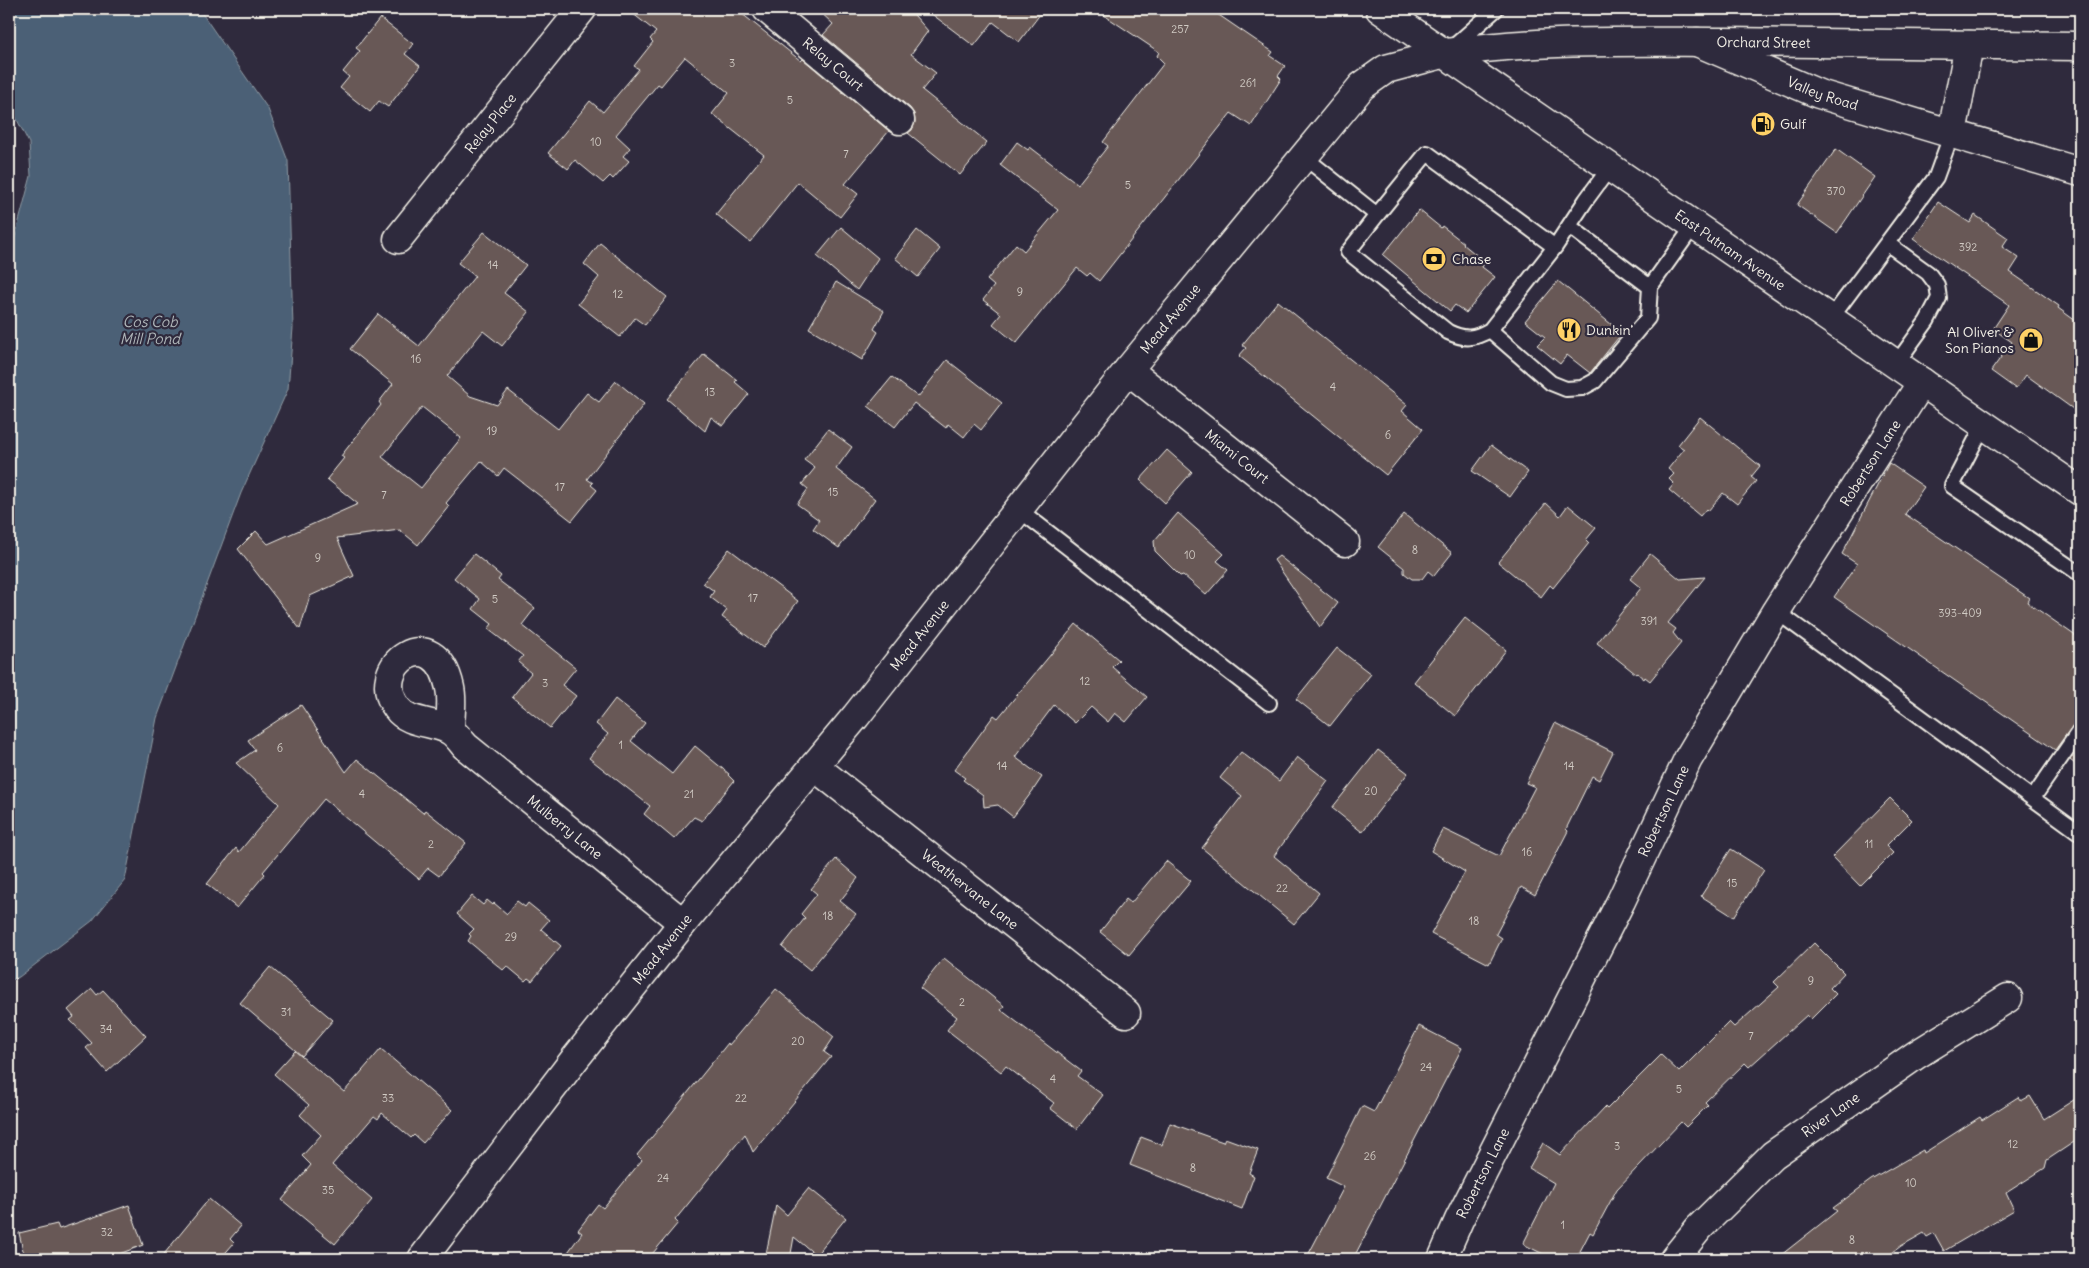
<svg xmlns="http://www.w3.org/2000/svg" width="2089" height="1268" font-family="Delius,sans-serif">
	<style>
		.water { fill: #4b6176; stroke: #8f9ba4 }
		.building { fill: #685856; stroke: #f4f1e8; fill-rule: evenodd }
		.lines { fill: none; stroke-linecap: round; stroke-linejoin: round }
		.service-casing { stroke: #f4f1e8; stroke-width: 18 }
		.minor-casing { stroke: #f4f1e8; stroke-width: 31 }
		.secondary-casing { stroke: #f4f1e8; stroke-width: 31 }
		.primary-casing { stroke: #f4f1e8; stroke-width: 31 }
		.service { stroke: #2f2a3d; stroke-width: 14 }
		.minor { stroke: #2f2a3d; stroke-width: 28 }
		.secondary { stroke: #2f2a3d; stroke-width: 28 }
		.primary { stroke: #2f2a3d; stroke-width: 28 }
		.labels { text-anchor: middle; stroke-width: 4.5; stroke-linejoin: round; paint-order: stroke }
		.number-label { font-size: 11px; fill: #d1cbc4 }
		.street-label { font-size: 14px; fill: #f4f1e8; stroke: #2f2a3d }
		.poi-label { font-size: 14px; fill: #f4f1e8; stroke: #2f2a3d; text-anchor: start }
		.water-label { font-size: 15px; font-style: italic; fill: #b0b7ba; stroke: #2f2a3d }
	</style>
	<rect width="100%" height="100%" fill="#2f2a3d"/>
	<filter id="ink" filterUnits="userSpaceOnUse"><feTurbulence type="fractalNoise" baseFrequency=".02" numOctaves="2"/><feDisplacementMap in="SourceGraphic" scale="10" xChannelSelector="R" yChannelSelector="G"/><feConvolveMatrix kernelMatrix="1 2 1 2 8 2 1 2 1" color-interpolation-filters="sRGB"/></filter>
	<g filter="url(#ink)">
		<!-- water -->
		<path class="water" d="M9,9h190l69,100 20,52 5,167 -5,61 -47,104 -84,225 -32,162 -33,41 -73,56 -10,4v-722l22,-83 -2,-33 -20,-39z"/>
		<!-- building -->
		<path class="building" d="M627,9h109l65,52 2,-2 86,72 -44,53 13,10 -18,23 -42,-35 -48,60 -34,-28 48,-59 -52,-41 17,-21 -44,-36 -24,29 -3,-2 -42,51 14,13 -7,8 6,5 -16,18 -3,-3 -7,7 -28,-23 -7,9 -20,-16 42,-52 13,11 36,-43 -5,-3 19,-24 -3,-3 6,-7z
			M817,9h92l19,22 -17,23 25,19 -14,17 65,52 -27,33 -52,-42 4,-3 3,-8 -1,-8 -4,-6 -87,-73 10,-11z
			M925,9h119l-25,33 -26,-20 -19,24z
			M1095,9h115l63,43 -3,4 15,10 -7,10 3,3 -30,47 -20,-13 -132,168 -9,-8 -3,3 -10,-8 -61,75 -23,-19 8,-10 -18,-14 11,-14 -7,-6 29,-36 8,7 34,-41 -58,-45 17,-23 11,8 2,-3 48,37 30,-38 -5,-4 61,-79 -7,-7 2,-4z
			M380,18l33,26 -8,10 15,12 -32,41 -9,-6 -9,11 -30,-24 9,-11 -6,-5 17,-21 -4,-3z
			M1836,149l39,28 -38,56 -40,-28z
			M1938,202l32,21 5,-8 33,23 -6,9 17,11 -9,14 49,34 -1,2 22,16v90l-54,-39 -10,14 -25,-18 21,-29 -19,-13 16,-24 -96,-66z
			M1419,210l22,18 1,-2 22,17 -1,1 22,18 -3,5 13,10 -29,36 -11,-8 -5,6 -67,-56z
			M841,227l37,31 -21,32 -40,-34z
			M917,230l23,19 -22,28 -23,-19z
			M484,232l42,33 -22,28 25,19 -27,34 -19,-15 -36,45 23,20 27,9 11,-15 50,39 29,-36 12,9 17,-21 28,23 -57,75 6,4 -2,2 6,5 -25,31 -68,-53 -6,8 -17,-15 -35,42 3,3 -31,39 -18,-15 -63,8 17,38 -44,20 -10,33 -62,-80 18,-18 12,13 90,-40 -31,-25 17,-21 -3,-2 40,-51 -2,-3 14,-18 -43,-35 28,-35 41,32 56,-70 -17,-13zM422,407l39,31 -40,50 -39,-31z
			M600,243l67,54 -22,28 -10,-7 -15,19 -42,-33 21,-27 -15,-13z
			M1558,281l64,52 -32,40 -23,-18 -7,9 -23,-19 8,-8 -20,-16z
			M836,282l48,29 -10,18 4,3 -16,28 -53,-32z
			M1278,301l129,104 -5,6 21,18 -37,46 -147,-119 7,-8 -4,-3z
			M704,354l33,26 -2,2 14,12 -26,32 -12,-9 -6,14 -38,-32z
			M947,360l55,43 -21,27 -7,-6 -10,13 -16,-13 -2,4 -32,-25 -19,24 -27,-21 24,-29 26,20z
			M1700,417l60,49 -9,11 5,4 -19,23 -14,-11 -15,18 -2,-2 -6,7 -31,-26 5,-6 -5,-5 5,-5 -6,-5 16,-20 -6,-4z
			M828,429l24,18 -16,22 39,30 -36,49 -26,-19 6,-9 -22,-16 11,-15 -6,-5 13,-16 -11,-8z
			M1491,445l37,27 -18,25 -38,-26z
			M1167,450l25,22 -27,31 -25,-23z
			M1889,463l35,24 -19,27 124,84 -2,4 53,37v82l-7,4 -18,25 -221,-153 23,-33 -15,-10z
			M1546,503l14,13 8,-11 28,23 -10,12 3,3 -36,45 -3,-3 -9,12 -43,-35z
			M1178,513l46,41 -7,7 11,9 -22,25 -23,-20 -3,1 -25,-25 -1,-10z
			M1404,514l48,39 -18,23 -6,-5 -6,8h-10l-8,-6v-5l-26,-21z
			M729,549l69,52 -35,47 -41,-31 5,-7 -17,-13 4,-6 -11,-8z
			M474,554l27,22 -3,4 37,28 -13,17 54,43 -14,17 14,11 -26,32 -38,-31 19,-24 -13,-11 5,-6 -35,-27 4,-5 -19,-15 7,-10 -26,-21z
			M1650,554l30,25 25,-2 -37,46 8,6 -3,4 8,10 -31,38 -5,-4 -1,2 -7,-6 -1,1 -39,-31 44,-55 -11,-9z
			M1279,556l59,47 -18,24 -46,-67z
			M1465,618l41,32 -51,66 -41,-34z
			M1076,624l43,36 -7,7 35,30 -21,25 -11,-9 -7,9 -17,-15 -16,16 -21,-18 -39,52 27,20 -8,12 -21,28 -15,-12 -14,2 -1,-12 -20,-15 2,-2 -11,-8 40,-55 4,3z
			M1337,648l34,26 -41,52 -34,-27z
			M615,699l30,24 -14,18 41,33 23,-28 34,28 -1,1 6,6 -32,40 -8,-4 -20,22 -30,-25 6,-8 -61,-48 19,-24 -12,-10z
			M301,705l45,67 11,-13 66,54 2,-3 41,33 -27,33 -11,-8 -9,11 -95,-80 -61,73 2,2 -28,34 -30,-24 29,-36 3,4 40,-48 -43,-41 19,-13 -7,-10z
			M1555,723l58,29 -14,28 -7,-4 -26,53 2,2 -33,64 -14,-8 -25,47 6,4 -13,26 -58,-30 34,-62 -34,-21 12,-22 56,27 36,-69 -9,-4z
			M2080,745v23l-10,-8z
			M1378,750l30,23 -46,59 -30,-24z
			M1241,752l38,29 18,-24 31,24 -54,75 45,37 -25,31 -92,-76 40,-52 -22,-18z
			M1890,798l22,22 -26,26 7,7 -33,33 -28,-29z
			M1731,849l33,21 -30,47 -33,-21z
			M836,859l22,19 -18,23 16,13 -46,56 -28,-23 23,-29 -4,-4 16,-20 -6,-5z
			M1166,861l25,20 -62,74 -29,-23 26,-33 5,4z
			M472,896l11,9 4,-5 6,5 1,-2 13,11 10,-13 8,6 3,-4 21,17 -8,9 20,17 -29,35 -4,-3 -3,3 -18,-15 -4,4 -35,-29 3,-5 -2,-2 5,-5 -17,-15z
			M1814,943l30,30 -14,15 6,6 -25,25 -4,-4 -58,52 -4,-4 -40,39 3,3 -22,22 -5,-5 -64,67 -24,45 -3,-2 -14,27h-23l-30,-15 31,-61 -25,-15 14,-25 17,12 45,-48 2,2 54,-54 18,17 50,-50 5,5 45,-40 -5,-5z
			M944,958l60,48 -3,4 80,61 -4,5 26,19 -26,34 -27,-21 4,-5 -48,-37 -5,6 -54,-42 10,-13 -37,-29z
			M270,967l63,53 -31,36 -62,-53z
			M92,989l5,6 6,-5 43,46 -39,36 -21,-24 6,-5 -22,-23 4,-3 -6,-7z
			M776,989l58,48 -10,15 7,5 -78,95 -8,-18 -70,86 3,3 -30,36h-85l19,-26 -4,-3 20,-26 5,4 39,-48 -5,-5 20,-24 71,-88 1,2z
			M1419,1026l43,22 -109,211h-47l38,-72 -18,-9 36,-72 12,6z
			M381,1049l71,61 -29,33 -9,-8 -3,3 -29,-25 -4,6 -4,-3 -42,49 40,35 -37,44 -53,-44 29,-35 -9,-9 19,-21 -21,-20 9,-10 -35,-31 21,-23 49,41z
			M2030,1096l14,23 36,-23v42l-33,22 -2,8 -39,25 8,17 -70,41 -10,-18 -7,4 -3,-4 -23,13 -17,13h-108l61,-48 -4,-3 38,-28 52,-30 1,3 56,-36 2,3 36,-23 3,4z
			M1170,1123l53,19 2,-4 33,12 -9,23 5,3 -12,33 -112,-44 11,-28 21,8z
			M809,1188l37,30 -30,37 -22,-18 -4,22h-25l11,-54 11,10z
			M209,1199l32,27 -11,13 4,4 -14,16h-60z
			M129,1205l14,40 -37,14h-81l-6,-26 38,-9 2,5z"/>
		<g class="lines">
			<defs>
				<path id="service" d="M1452,48l44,-39
					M1304,157l73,58 50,-62 128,94
					M1377,215l-29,37 100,80c17,8 26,7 42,-2l65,-83 31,-47 25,-34
					M1569,226l81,61
					M1888,244l40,29 9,12 2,13 -12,23 -31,43
					M1831,318l105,-141 16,-44
					M1490,330l61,53 15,6 16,-1 13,-7 53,-63 2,-31 45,-63
					M1984,424l-32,62 128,88
					M1018,509l251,194
					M1776,611l304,222
					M2033,798l47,-68"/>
				<g id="minor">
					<path id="s1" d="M767,9l133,111"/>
					<path id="s2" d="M1697,42l122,52 261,78"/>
					<path d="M1952,133l17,-88"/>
					<path id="s3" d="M398,239l184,-230"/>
					<path id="s4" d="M1128,370l217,172"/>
					<path id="s5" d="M450,730c0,-14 3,-29 0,-42 -15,-71 -84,-22 -53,20 11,16 37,13 52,22 6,3 12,11 16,16l218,177"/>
					<path id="s6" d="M814,766l312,247"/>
					<path id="s7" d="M422,1259l152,-199 109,-137 173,-207 272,-346 234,-284 24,-17 60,-16"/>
					<path id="s8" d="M1442,1259l17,-39 162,-319 67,-142 88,-148 146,-229"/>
					<path id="s9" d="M1674,1259l25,-31 74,-73 143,-100 92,-57"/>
				</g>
				<g id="secondary">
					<path id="s10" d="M1446,53c92,-14 186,-11 279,-11 118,1 237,3 355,4"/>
				</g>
				<g id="primary">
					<path id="s11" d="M1380,9l700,482"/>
				</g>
			</defs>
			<!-- service casing -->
			<use href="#service" class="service-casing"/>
			<!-- minor casing -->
			<use href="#minor" class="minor-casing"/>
			<!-- secondary casing -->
			<use href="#secondary" class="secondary-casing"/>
			<!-- primary casing -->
			<use href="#primary" class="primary-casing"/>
			<!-- service -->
			<use href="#service" class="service"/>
			<!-- minor -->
			<use href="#minor" class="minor"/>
			<!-- secondary -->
			<use href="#secondary" class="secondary"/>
			<!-- primary -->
			<use href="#primary" class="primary"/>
		</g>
	</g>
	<!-- icons -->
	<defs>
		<symbol id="fuel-disc" viewBox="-11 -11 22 22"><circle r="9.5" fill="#ffd166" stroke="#2f2a3d"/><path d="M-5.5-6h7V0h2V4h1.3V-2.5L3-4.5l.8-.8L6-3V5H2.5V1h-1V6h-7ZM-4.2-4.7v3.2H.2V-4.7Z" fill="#111"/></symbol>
		<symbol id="bank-disc" viewBox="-11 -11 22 22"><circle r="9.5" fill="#ffd166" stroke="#2f2a3d"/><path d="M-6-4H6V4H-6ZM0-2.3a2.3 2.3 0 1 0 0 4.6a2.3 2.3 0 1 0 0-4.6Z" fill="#111"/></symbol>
		<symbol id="restaurant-disc" viewBox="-11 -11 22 22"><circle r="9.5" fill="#ffd166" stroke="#2f2a3d"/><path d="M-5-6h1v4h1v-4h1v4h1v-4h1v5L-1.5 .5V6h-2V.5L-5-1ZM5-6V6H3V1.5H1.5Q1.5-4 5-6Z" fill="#111"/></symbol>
		<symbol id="shop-disc" viewBox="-11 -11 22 22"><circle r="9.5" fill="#ffd166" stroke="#2f2a3d"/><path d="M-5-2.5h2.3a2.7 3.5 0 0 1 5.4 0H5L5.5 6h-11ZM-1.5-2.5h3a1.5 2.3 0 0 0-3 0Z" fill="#111"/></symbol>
	</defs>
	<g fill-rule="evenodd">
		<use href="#fuel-disc" x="1749" y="110" width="28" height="28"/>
		<use href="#bank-disc" x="1420" y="245" width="28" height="28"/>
		<use href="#restaurant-disc" x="1555" y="316" width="28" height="28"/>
		<use href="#shop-disc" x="2017" y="326" width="28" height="28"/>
	</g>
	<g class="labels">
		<!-- number labels -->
		<g class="number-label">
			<text x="1180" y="33">257</text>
			<text x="732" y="67">3</text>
			<text x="1248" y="87">261</text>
			<text x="790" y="104">5</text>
			<text x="596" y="146">10</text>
			<text x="846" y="158">7</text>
			<text x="1128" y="189">5</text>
			<text x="1836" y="195">370</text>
			<text x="1968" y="251">392</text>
			<text x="493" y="269">14</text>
			<text x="1020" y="296">9</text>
			<text x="618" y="298">12</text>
			<text x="416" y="363">16</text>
			<text x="1333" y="391">4</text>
			<text x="710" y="396">13</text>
			<text x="492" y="435">19</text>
			<text x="1388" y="439">6</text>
			<text x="560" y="491">17</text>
			<text x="833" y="496">15</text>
			<text x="384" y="499">7</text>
			<text x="1415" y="554">8</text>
			<text x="1190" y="559">10</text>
			<text x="318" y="562">9</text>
			<text x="753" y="602">17</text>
			<text x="495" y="603">5</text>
			<text x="1960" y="617">393-409</text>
			<text x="1649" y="625">391</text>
			<text x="1085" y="685">12</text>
			<text x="545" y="687">3</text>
			<text x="621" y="749">1</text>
			<text x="280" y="752">6</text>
			<text x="1002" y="770">14</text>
			<text x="1569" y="770">14</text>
			<text x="1371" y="795">20</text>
			<text x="362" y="798">4</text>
			<text x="689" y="798">21</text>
			<text x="431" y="848">2</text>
			<text x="1869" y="848">11</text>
			<text x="1527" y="856">16</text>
			<text x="1732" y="887">15</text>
			<text x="1282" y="892">22</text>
			<text x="828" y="920">18</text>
			<text x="1474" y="925">18</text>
			<text x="511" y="941">29</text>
			<text x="1811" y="985">9</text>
			<text x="962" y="1006">2</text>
			<text x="286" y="1016">31</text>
			<text x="106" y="1033">34</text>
			<text x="1751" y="1040">7</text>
			<text x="798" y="1045">20</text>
			<text x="1426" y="1071">24</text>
			<text x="1053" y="1083">4</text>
			<text x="1679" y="1093">5</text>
			<text x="388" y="1102">33</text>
			<text x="741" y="1102">22</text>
			<text x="2013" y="1148">12</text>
			<text x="1617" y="1150">3</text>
			<text x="1370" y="1160">26</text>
			<text x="1193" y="1172">8</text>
			<text x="663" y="1182">24</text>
			<text x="1911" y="1187">10</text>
			<text x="328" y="1194">35</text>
			<text x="1563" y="1229">1</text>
			<text x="107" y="1236">32</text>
			<text x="1852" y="1244">8</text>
		</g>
		<!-- street labels -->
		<g class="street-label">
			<text dy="5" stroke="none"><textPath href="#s10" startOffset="318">Orchard Street</textPath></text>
			<text dy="5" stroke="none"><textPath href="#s1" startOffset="86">Relay Court</textPath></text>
			<text dy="5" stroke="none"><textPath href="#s2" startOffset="136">Valley Road</textPath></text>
			<text dy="5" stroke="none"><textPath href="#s3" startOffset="148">Relay Place</textPath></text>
			<text dy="5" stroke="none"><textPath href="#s11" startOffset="425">East Putnam Avenue</textPath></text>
			<text dy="5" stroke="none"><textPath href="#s7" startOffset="1202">Mead Avenue</textPath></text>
			<text dy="5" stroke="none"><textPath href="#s4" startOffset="139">Miami Court</textPath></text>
			<text dy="5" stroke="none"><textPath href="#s8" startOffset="905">Robertson Lane</textPath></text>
			<text dy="5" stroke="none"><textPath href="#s7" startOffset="798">Mead Avenue</textPath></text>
			<text dy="5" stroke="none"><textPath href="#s8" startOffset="500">Robertson Lane</textPath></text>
			<text dy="5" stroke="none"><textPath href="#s5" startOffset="376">Mulberry Lane</textPath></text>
			<text dy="5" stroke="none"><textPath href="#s6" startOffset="199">Weathervane Lane</textPath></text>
			<text dy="5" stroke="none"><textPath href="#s7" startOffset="392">Mead Avenue</textPath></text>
			<text dy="5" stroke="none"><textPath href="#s9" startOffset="214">River Lane</textPath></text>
			<text dy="5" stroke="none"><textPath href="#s8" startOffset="95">Robertson Lane</textPath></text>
		</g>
		<!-- poi labels -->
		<g class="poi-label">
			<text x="1780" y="129">Gulf</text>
			<text x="1452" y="264">Chase</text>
			<text x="1586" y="335">Dunkin'</text>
			<text x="2014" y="337" text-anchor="end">Al Oliver &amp;<tspan x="2014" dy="16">Son Pianos</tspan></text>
		</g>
		<!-- water labels -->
		<g class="water-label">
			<text x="150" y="327">Cos Cob<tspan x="150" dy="17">Mill Pond</tspan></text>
		</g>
	</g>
	<!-- margin -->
	<rect width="2089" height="1268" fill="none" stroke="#2f2a3d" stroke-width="30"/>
	<rect x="15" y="15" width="2059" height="1238" fill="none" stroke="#f4f1e8" stroke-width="2" filter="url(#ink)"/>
</svg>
